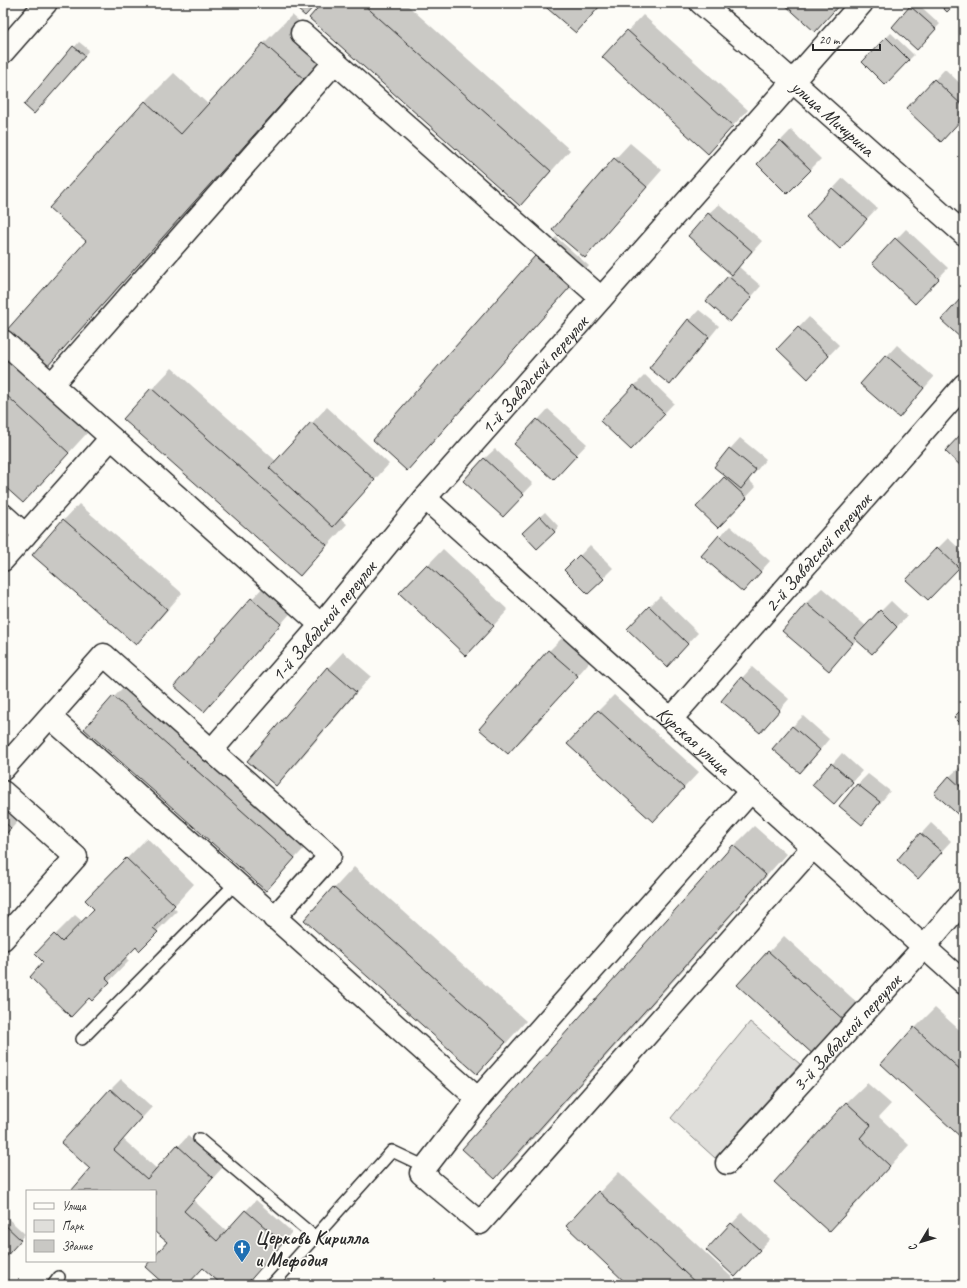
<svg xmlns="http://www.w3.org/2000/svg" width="967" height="1288" font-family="Caveat,sans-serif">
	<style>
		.green { fill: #dfdeda; stroke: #858482 }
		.shadow { fill: #0003 }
		.building { fill: #c9c8c4; stroke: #2b2b2b }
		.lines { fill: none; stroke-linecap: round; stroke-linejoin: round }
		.lane-casing { stroke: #2b2b2b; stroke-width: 14 }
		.street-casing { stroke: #2b2b2b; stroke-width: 25 }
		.secondary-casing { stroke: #2b2b2b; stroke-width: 25 }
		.primary-casing { stroke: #2b2b2b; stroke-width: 25 }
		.lane { stroke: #fdfcf7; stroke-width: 11 }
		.street { stroke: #fdfcf7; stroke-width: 22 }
		.secondary { stroke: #fdfcf7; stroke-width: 22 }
		.primary { stroke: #fdfcf7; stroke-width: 22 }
		.labels { text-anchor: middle; stroke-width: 3.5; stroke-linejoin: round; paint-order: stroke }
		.street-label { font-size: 19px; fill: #2b2b2b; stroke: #fdfcf7 }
		.poi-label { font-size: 19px; font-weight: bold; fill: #2b2b2b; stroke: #fdfcf7; text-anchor: start }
	</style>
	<rect width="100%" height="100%" fill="#fdfcf7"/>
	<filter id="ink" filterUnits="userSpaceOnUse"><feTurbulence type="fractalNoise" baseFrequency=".025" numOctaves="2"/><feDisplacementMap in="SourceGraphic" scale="8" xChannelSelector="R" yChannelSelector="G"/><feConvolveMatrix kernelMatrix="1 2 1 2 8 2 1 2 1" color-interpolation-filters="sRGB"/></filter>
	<g filter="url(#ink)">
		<!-- green -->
		<path class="green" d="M750,1022l50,42 -85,94 -44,-40z"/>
		<!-- shadow -->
		<path class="shadow" d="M323,3h82l165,147 -30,34 -20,21z
			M542,3h61l-27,29z
			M915,3h2l23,21 -18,19 -29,-16z
			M292,15l40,35 -258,288 -28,29 42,-126 57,-139 29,-29 35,32 55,-62z
			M643,15l105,95 -40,42 -105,-95z
			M891,33l23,22 -29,29 -22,-22z
			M79,42l10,8 -50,58 -14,-4z
			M945,69l19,18v29l-57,-7z
			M791,130l30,29 -34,34 -29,-29z
			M630,143l32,27 -62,71 -15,16 -31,-27 61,-71z
			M843,178l34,30 -27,29 -43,-20z
			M719,204l43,37 -23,26 22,19 -21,24 -11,-33 3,-4 -24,-59z
			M906,229l42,39 -23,24 -52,-29z
			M556,237l33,29 -162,183 -20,21 129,-213z
			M699,310l20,16 -39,48 -10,10 19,-64z
			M809,317l30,28 -21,22 -40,-18z
			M897,345l37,32 -35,40 -38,-33z
			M3,353l85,79 -45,49 -40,3z
			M172,368l104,93 51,-54 62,57 -49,54 7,6 -27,30 -20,21 -148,-186z
			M645,375l29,28 -33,35 -7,-52z
			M548,409l39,35 -23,24 -48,-24z
			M740,438l26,21 -17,21 7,7 -27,29 -32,-9 30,-31 -12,-9 15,-18z
			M495,449l38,35 -20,21 -29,-46z
			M79,504l103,89 -30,35 -16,15 -102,-88 30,-35z
			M545,512l14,15 -22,21 -9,-20z
			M730,526l40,35 -17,19 -33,-44z
			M948,538l16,15v8l-26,28v-41z
			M590,545l23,23 -25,25 -22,-23z
			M443,549l65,61 -27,29 -80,-46z
			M267,583l28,25 -76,87 -15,15 -29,-24 77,-87z
			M822,588l44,38 25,-25 16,15 -25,27 -25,-4 -29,31 -45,-39 23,-28z
			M660,596l38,37 -21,22 -28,-48z
			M564,636l28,23 -68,79 -16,15 41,-102z
			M343,652l28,24 -79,93 -16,15 52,-116z
			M752,667l37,32 -29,33 -18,-54z
			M134,676l180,162 -48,51 -180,-161 28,-31z
			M614,695l85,77 -31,33 -70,-94z
			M803,716l26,23 -19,23 -18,-35z
			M842,753l20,18 -28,31 -20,-17z
			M960,767l4,4v47l-15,-41z
			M868,774l22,17 -18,22 -10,10 -21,-17 17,-22z
			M3,782l28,25 -28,31z
			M931,823l20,18 -33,36 -20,-18z
			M754,826l32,28 -270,304 -21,20 239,-332z
			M147,838l47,46 -21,23 4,4 -38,38 -3,-3 -11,11 4,4 -37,38 -47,-37 10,-27 20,-20 8,7 13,-13 -10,-9z
			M354,867l172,154 -28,31 -21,21 -171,-154z
			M784,936l78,71 -30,33 -63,-88z
			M935,1008l29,26v105l-49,-111z
			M121,1079l31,28 -29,32 34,30 31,-33 35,31 -30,33 34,31 29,-31 36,32 -47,53h-22l-20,-18 -16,18h-21l-14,-24h3v-4l13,-15 -13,-12v-39h-83l20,-22 18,-79z
			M867,1083l24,21 -12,13 30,28 -59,66 -21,20 17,-128z
			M619,1172l121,113h-110l-63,-59z
			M742,1213l28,26 -35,37 -28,-26z
			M3,1214l22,20 -22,25z"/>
		<!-- building -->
		<path class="building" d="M290,3h27l-12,13z
			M322,3h40l189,168 -31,35 -211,-188z
			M541,3h55l4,3 -24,27z
			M783,3h58l-26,29z
			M938,3h18l-9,9z
			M910,6l26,23 -19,21 -25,-23z
			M627,30l106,96 -25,28 -106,-97z
			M886,37l23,23 -24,25 -23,-23z
			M263,43l41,36 -258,289 -41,-36 81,-91 -37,-33 96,-107 36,33z
			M73,46l12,10 -51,58 -10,-9z
			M934,79l30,28v10l-23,25 -35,-33z
			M780,140l31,30 -24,24 -30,-30z
			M614,158l33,29 -62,71 -33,-28z
			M832,188l35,31 -27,30 -34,-32z
			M708,213l44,38 -20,24 -44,-39z
			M895,238l44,41 -24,25 -43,-41z
			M535,256l35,31 -163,184 -34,-31z
			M728,276l24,21 -22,25 -24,-21z
			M962,297l2,2v39l-1,2 -22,-20z
			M688,319l21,18 -39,48 -21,-17z
			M798,327l31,29 -21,23 -31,-30z
			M886,355l38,33 -25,30 -39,-34z
			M634,385l31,29 -34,36 -31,-29z
			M151,388l176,157 -27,31 -177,-157z
			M3,392l66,61 -46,50 -20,-18z
			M537,419l40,36 -23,25 -40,-36z
			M311,422l64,58 -42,47 -64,-59z
			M963,432l1,1v36l-19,-18z
			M729,448l27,22 -15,19 -27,-22z
			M484,458l40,37 -21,22 -40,-36z
			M724,477l23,21 -29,30 -22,-21z
			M540,516l15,16 -18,17 -15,-16z
			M63,519l104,90 -31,36 -104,-90z
			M719,535l42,37 -18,20 -42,-36z
			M937,547l22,21 -31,32 -22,-20z
			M579,555l25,24 -16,15 -24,-24z
			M427,564l67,62 -28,30 -67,-63z
			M251,598l30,26 -77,88 -30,-26z
			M806,603l47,40 -24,28 -47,-40z
			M649,606l39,38 -21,23 -40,-38z
			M880,610l17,17 -25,27 -18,-16z
			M548,650l30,26 -70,78 -29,-25z
			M327,667l29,25 -80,94 -29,-25z
			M741,677l39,33 -20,23 -39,-32z
			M113,696l182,162 -29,33 -182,-162z
			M964,707v20l-10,-10z
			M598,710l86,78 -31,34 -86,-78z
			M792,726l28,24 -20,23 -28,-24z
			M831,763l22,19 -19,22 -22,-19z
			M949,776l15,14v30l-30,-27z
			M857,784l23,18 -18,23 -23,-19z
			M3,821l8,7 -8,10z
			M920,833l22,19 -24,27 -21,-19z
			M733,845l33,30 -271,304 -33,-30z
			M126,858l49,47 -22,23 5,4 -19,19 -3,-4 -30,31 4,4 -18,19 -3,-3 -18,19 -41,-40 13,-15 -8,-8 19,-20 8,8 32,-33 -9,-9z
			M333,887l173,155 -29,32 -173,-154z
			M768,951l79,72 -31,34 -79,-72z
			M914,1027l50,46v67l-83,-76z
			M110,1089l32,29 -28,32 33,29 30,-34 36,33 -29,33 33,30 28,-31 38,33 -37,42h-24l-19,-17 -16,17h-22l-20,-18 5,-6h5v-5l12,-14 -12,-10v-41h-84l19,-22 -29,-26z
			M846,1102l25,23 -11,13 30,28 -61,66 -55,-50z
			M598,1191l100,94h-70l-62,-59z
			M3,1223l18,17 -18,20z
			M731,1223l29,27 -25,27 -29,-27z"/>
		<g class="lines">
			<defs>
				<path id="lane" d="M82,1039l154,-156
					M199,1139l116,98
					M53,1285l6,-8
					M272,1285l120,-134 34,16"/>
				<g id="street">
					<path d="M302,33l299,265"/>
					<path d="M3,341l318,284"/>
					<path d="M52,384l283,-322"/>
					<path id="s1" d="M425,498l539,485"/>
					<path d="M3,515l22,20"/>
					<path d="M3,560l108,-122"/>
					<path d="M50,717l428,382"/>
					<path id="s2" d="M671,719l293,-334"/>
					<path id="s3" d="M211,751l110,-126 104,-127 437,-495"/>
					<path d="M3,769l101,-114 226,201 -56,62"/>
					<path d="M751,791l-273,308 -57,74 59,50 333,-376"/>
					<path d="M3,792l73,65 -73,82"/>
					<path id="s4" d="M727,1163l197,-216 40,-47"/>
				</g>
				<g id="secondary">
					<path id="s5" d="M701,3l72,61 191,170"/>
				</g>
				<path id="primary" d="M3,52l43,-49"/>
			</defs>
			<!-- lane casing -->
			<use href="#lane" class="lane-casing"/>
			<!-- street casing -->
			<use href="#street" class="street-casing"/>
			<!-- secondary casing -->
			<use href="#secondary" class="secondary-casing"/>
			<!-- primary casing -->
			<use href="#primary" class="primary-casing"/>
			<!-- lane -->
			<use href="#lane" class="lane"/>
			<!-- street -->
			<use href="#street" class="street"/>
			<!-- secondary -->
			<use href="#secondary" class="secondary"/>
			<!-- primary -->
			<use href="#primary" class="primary"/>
		</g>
	</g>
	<!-- icons -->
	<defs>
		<symbol id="church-pin" viewBox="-11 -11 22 30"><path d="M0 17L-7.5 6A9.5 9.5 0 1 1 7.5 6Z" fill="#1f6fb2" stroke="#fdfcf7"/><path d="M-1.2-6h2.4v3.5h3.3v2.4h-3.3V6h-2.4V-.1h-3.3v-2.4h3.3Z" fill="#fff"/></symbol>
	</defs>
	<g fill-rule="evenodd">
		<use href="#church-pin" x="232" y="1238" width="20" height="27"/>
	</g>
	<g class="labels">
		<!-- street labels -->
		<g class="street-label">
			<text dy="7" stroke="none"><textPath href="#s5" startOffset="175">улица Мичурина</textPath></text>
			<text dy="7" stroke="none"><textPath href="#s3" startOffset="496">1-й Заводской переулок</textPath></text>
			<text dy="7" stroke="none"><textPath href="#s2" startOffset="222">2-й Заводской переулок</textPath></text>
			<text dy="7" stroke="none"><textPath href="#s3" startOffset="172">1-й Заводской переулок</textPath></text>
			<text dy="7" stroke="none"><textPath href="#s1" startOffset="362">Курская улица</textPath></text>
			<text dy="7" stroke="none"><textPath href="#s4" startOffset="177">3-й Заводской переулок</textPath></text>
		</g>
		<!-- poi labels -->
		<g class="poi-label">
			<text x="255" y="1244">Церковь Кирилла<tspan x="255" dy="22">и Мефодия</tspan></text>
		</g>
	</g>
	<!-- margin -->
	<rect width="967" height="1288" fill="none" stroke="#fdfcf7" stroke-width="16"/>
	<rect x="8" y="8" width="951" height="1272" fill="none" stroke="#2b2b2b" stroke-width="1.5" filter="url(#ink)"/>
	<!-- legend -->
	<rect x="26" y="1190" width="130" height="72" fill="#fdfcf7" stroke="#a9a8a5"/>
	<rect x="34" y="1203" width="20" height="6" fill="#fdfcf7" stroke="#a9a8a5"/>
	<text x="62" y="1210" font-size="12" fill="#2b2b2b">Улица</text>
	<rect x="34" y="1220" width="20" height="12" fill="#dfdeda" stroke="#a9a8a5"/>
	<text x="62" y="1230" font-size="12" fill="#2b2b2b">Парк</text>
	<rect x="34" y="1240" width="20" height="12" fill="#c9c8c4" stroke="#a9a8a5"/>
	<text x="62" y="1250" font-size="12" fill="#2b2b2b">Здание</text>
	<!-- north arrow -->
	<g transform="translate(921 1242) rotate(232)" stroke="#fdfcf7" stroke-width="3" paint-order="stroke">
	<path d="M0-3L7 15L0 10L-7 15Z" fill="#2b2b2b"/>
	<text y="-6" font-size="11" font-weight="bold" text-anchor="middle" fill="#2b2b2b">С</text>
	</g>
	<!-- scale -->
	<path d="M813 44v6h67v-6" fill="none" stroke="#2b2b2b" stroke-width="2"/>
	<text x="819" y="44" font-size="12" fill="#2b2b2b" stroke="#fdfcf7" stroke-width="3" paint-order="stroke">20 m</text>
</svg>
